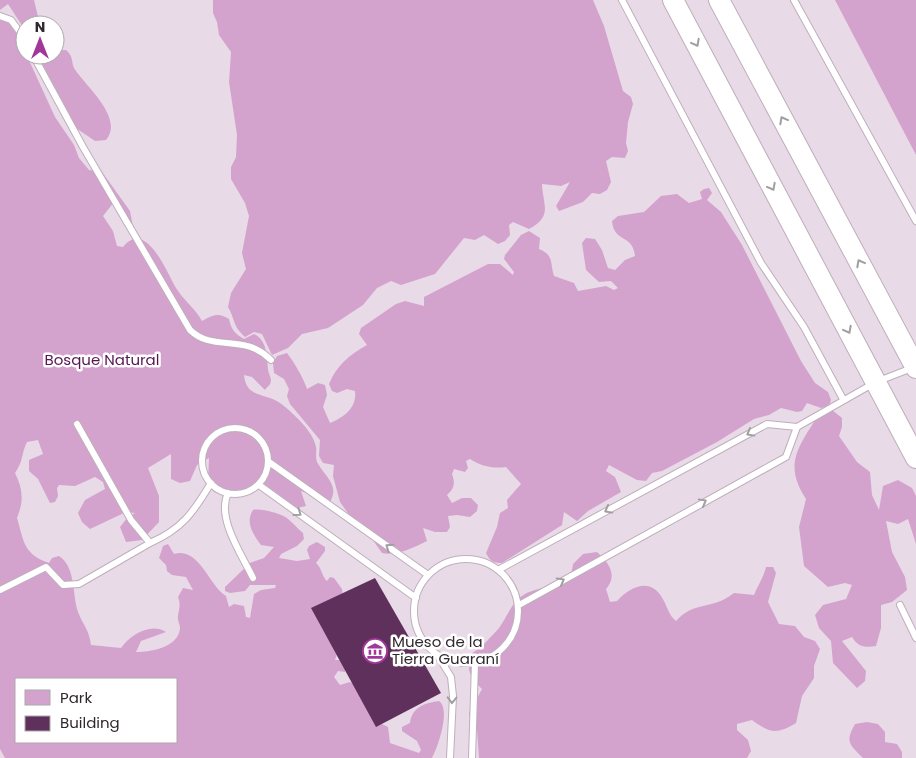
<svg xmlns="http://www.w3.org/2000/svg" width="916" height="758" font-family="Poppins,sans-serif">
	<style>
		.green { fill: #d3a3cd; fill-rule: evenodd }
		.building { fill: #60305c }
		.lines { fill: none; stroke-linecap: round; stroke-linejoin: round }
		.service-casing { stroke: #beafbb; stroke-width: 8 }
		.trunk-casing { stroke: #beafbb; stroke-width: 22 }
		.service { stroke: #fff; stroke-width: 6 }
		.trunk { stroke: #fff; stroke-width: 20 }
		.oneway { stroke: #a19fa1 }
		.labels { text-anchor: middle; stroke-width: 5; stroke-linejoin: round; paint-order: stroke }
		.park-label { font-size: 15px; fill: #571653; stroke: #fff }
		.poi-label { font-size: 15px; fill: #2f292e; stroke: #fff; text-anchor: start }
	</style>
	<rect width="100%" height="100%" fill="#e9dae7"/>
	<!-- green -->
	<path class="green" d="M0,0h34l6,25h-15v5l-17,-26 -8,6z
		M213,0h380l11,26 19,65 8,6 2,7 -5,18 -2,21 2,8 -3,7 -13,-1 -6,4 5,21 -4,8 -7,4 -8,-1 -9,9 -24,9 -3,-5 14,-24 -9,4 -19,-2c1,22 11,32 -13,45l-16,-7 -4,3 1,10 -5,6 -7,3 -14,-9 -9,5 -11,-2 -29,36 -34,11 -10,-4 -14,7 -14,17 -35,23 -26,6 -14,14 -16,7 -10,-21 -8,-2 -9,5c-13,-12 -9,-16 -17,-30l3,-14 15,-24 -4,-16 7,-37 -4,-13 -14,-24v-12l5,-10 1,-22 -8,-53 2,-30 -12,-17 -2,-13 -4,-9z
		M835,0h81v155z
		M6,18l5,3 44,96 19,28 5,13 10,12 13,2 28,39 4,21 -20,-30 -11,14 10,15 4,15 6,1c23,-29 44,26 53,41 7,12 20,21 26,33 11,-6 16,-9 27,-2 2,10 6,15 15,20l10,-5c13,6 13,22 14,35 0,5 5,10 2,15 0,1 -5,5 -5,6l-13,-13 -8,-2c2,23 21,18 36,28 12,9 34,29 36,44 1,5 -1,10 1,15 8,15 23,23 13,40l-29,-11 5,15 -9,2 -36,-26c-14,11 -29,15 -47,10l-6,-10 1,-24 -12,7 -7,16 -10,2 -9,-4v-25l-23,14 11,28v26l-17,18 -16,2 -6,-15 7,-9 8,-5 -9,-1 -36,17 -8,-7 -4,-9 7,-13 20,-11 -2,-7 -8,-5 -20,9 -16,-1 -2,3 1,8 -3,6 -5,1 -12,-24 -9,-8v-11l14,-6 -5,-14 -11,2c-6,12 -3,18 -12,31 8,16 9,28 2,45 7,23 6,36 32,45l3,-5 7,-2c17,11 13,38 19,56 5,13 11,17 13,33l30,3c9,-13 30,-26 45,-16l-25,9 -5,11c15,0 43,-5 44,-24 0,-4 -3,-8 -2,-12 1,-8 3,-11 0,-19l5,-9 10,2 -7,-13 -14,-2 -5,-4 -1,-6 -7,-7 4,-12 5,-2 6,10c25,-8 35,32 52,42l3,11 5,-3 10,2 2,11 4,1 4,-24 7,-4 14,-2 1,-3h-26l-5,6 -15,2 -5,-2v-4l25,-24 14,-5 10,-11 -13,-2c-8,-11 -16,-22 -8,-35 7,-2 30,4 35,9 5,4 10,10 15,14l1,6 -7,7 -16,8 -2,4 18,3 13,-2 -3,-9 2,-4 8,-4 8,5v4l-9,12c6,5 6,14 11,18l3,-4 4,1 8,11 1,8 -5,54 -3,9h7l4,7 -1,5 -7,-1 -4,6 6,8 10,-3 14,8 14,32 10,5 2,16 29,10 2,-3 -4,-9 -15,-10v-4l8,-4c2,-16 15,-20 29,-22 12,8 -1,46 -7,57h-427l-5,-9v-729zM16,679h160v63h-160z
		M55,50h11c9,8 4,13 10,21 12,17 48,48 30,69l-11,1 -22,-15 -35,-71h17z
		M709,188l3,5 -5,7 14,12 21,33 59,116 14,22 13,9 3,8 -2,6 -8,2 -14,-5 -5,8 -5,1 -16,-4 -12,7 -15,4 -37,23 -55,29 -10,2 -6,8 -9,-1 -28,-15 -3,6 9,6 6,15 -33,19 -11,10 -13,-9 -2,13 -60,38c-9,0 -12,-2 -16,-10l11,-26 3,-14 8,-5 -1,-8 14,-16 -15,-17c-13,2 -25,-1 -36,-8l-4,2 2,7 -3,4 -11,-3 -2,5c3,9 3,14 -5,21l5,8 10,-5h9l7,7 -1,6 -7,6 -13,-2 -9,1 2,11 -3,5h-12l-12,-4 4,13c-14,7 -30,15 -45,12l-19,-27 -13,-10 -10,-14 -7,-26 1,-11 -11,-2 -4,-7 1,-16 -30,-36 -3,-8 2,-7 -5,-10 -10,-6 -1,-10 4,-7 10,-3c7,9 17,26 20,36l11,-6 7,2 2,10 -4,12 7,16c14,-6 27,-15 25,-32l-8,-2 -10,4 -5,-2 -3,-7c8,-19 20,-29 38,-39l-8,-11 2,-6 35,-24 9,-3 19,5v-9l64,-33h12l13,11 1,-3 -10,-13 1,-4 16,-20 8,-4 11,7 -1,11c15,6 11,14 15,27l20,7 4,8 28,-5 8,4 4,-2 -7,-7 -12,1 -13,-12 -4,-27 4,-5 9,1 7,11 6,18 7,2 10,-10 10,-4c-2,-22 -21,-13 -23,-35l6,-5 26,-4 17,-16 16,-2 12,9 13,-4 -2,-7 4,-3z
		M821,410h11l10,8v9l-3,9 18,26 13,10 2,23 7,15 4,-24 15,-6 14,8 4,8v48l-8,-25 -10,5 -12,-3 6,31 13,25 2,13 -15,12 -11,3v23l-5,18c-11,2 -18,1 -24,-9l-10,4 24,30 -1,10 -8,7 -24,-25 -2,-22 -12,-13 -4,-13 8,-10 23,-6 6,-14 -7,-2 -17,4 -24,-21 -5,-39 7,-28c-25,-38 -4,-55 15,-89z
		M597,552c12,11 21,23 9,37l4,13 7,-1c15,-16 35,-24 47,0 4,8 5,14 12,20 19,-21 35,-10 58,-28l20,2c4,-10 9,-16 12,-28h7l3,6 -8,29 11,22 16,2 9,11 11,4 5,8 -6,17v12l-12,18 -6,27c-20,12 -26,10 -44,-3l-15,4v6l11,10 3,11 -4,7h-268l-2,-28 -6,-6 -2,-11 13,-24c-12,-12 -16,-18 -11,-35 11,-7 19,-16 28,-26 8,-11 13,-27 26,-34 18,-10 46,-4 48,-30l10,-10z
		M867,722l11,2 7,8v10l12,2 5,8v6h-39c-14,-14 -18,-16 -8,-34z"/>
	<!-- building -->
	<path class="building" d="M375,578l66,115 -65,34 -65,-119z"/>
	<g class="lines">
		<defs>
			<path id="service" d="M622,0l139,263 43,64 39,72
				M794,0l122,221
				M0,16l11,4 14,19
				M33,55l50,92 107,183c24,23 53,2 81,30
				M77,424l54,96 19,23c32,-14 43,-30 61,-60
				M202 461a33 33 0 1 1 66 0a33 33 0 1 1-66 0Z
				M269,462l159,113
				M259,485l157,113
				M228,493c-12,25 14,62 25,85
				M414 611a52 52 0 1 1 104 0a52 52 0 1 1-104 0Z
				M498,570l269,-146 30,3 79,-45 36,-14
				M0,590l46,-23 17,18 16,-1 71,-41
				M519,605l267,-148 11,-30
				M900,605l16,33
				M438,656l13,21 2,19 -3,62
				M472,758l3,-95"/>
			<path id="trunk" d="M673,0l243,458
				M719,0l197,368"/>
		</defs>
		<!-- service casing -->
		<use href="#service" class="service-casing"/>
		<!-- trunk casing -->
		<use href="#trunk" class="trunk-casing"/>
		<!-- service -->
		<use href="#service" class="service"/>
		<!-- trunk -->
		<use href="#trunk" class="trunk"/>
	</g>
	<!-- one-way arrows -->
	<defs><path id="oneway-chevron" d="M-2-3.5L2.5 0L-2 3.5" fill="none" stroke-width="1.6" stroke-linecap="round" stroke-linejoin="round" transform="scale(1.25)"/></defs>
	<g class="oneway">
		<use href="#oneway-chevron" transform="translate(696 43) rotate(62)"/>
		<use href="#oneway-chevron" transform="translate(783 120) rotate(-118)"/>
		<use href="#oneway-chevron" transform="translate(772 187) rotate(62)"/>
		<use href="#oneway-chevron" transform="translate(860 263) rotate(-118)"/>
		<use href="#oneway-chevron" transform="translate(848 330) rotate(62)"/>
		<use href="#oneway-chevron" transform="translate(750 433) rotate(151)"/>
		<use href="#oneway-chevron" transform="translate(703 502) rotate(-29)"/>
		<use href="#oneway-chevron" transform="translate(608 510) rotate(151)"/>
		<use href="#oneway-chevron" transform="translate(298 513) rotate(36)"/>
		<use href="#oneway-chevron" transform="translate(389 547) rotate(-145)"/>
		<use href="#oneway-chevron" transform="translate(561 581) rotate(-29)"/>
		<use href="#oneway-chevron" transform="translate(452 700) rotate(91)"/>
	</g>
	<!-- icons -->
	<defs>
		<symbol id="museum-ring" viewBox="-11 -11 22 22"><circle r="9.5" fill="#fff" stroke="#a03799" stroke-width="1.5"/><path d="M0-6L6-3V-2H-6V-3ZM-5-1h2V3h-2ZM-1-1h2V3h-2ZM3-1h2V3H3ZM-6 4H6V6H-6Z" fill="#a03799"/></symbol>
	</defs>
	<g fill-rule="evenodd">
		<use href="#museum-ring" x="361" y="637" width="28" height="28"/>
	</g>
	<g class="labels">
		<!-- park labels -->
		<g class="park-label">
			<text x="102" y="365">Bosque Natural</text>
		</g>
		<!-- poi labels -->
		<g class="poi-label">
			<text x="392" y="647">Mueso de la<tspan x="392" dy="17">Tierra Guaraní</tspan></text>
		</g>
	</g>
	<!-- legend -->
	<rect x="15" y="678" width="162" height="65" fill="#ffffff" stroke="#aca9ab"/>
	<rect x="25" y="690" width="25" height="15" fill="#d3a3cd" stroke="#aca9ab"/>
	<text x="60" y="703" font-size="15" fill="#2f292e">Park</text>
	<rect x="25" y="716" width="25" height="15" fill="#60305c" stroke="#aca9ab"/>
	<text x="60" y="728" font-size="15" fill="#2f292e">Building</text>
	<!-- north arrow -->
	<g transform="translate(40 40)"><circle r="24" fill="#ffffff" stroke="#aca9ab"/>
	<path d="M0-4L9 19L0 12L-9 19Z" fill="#a03799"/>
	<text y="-8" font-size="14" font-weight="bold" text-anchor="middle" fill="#2f292e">N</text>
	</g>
</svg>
